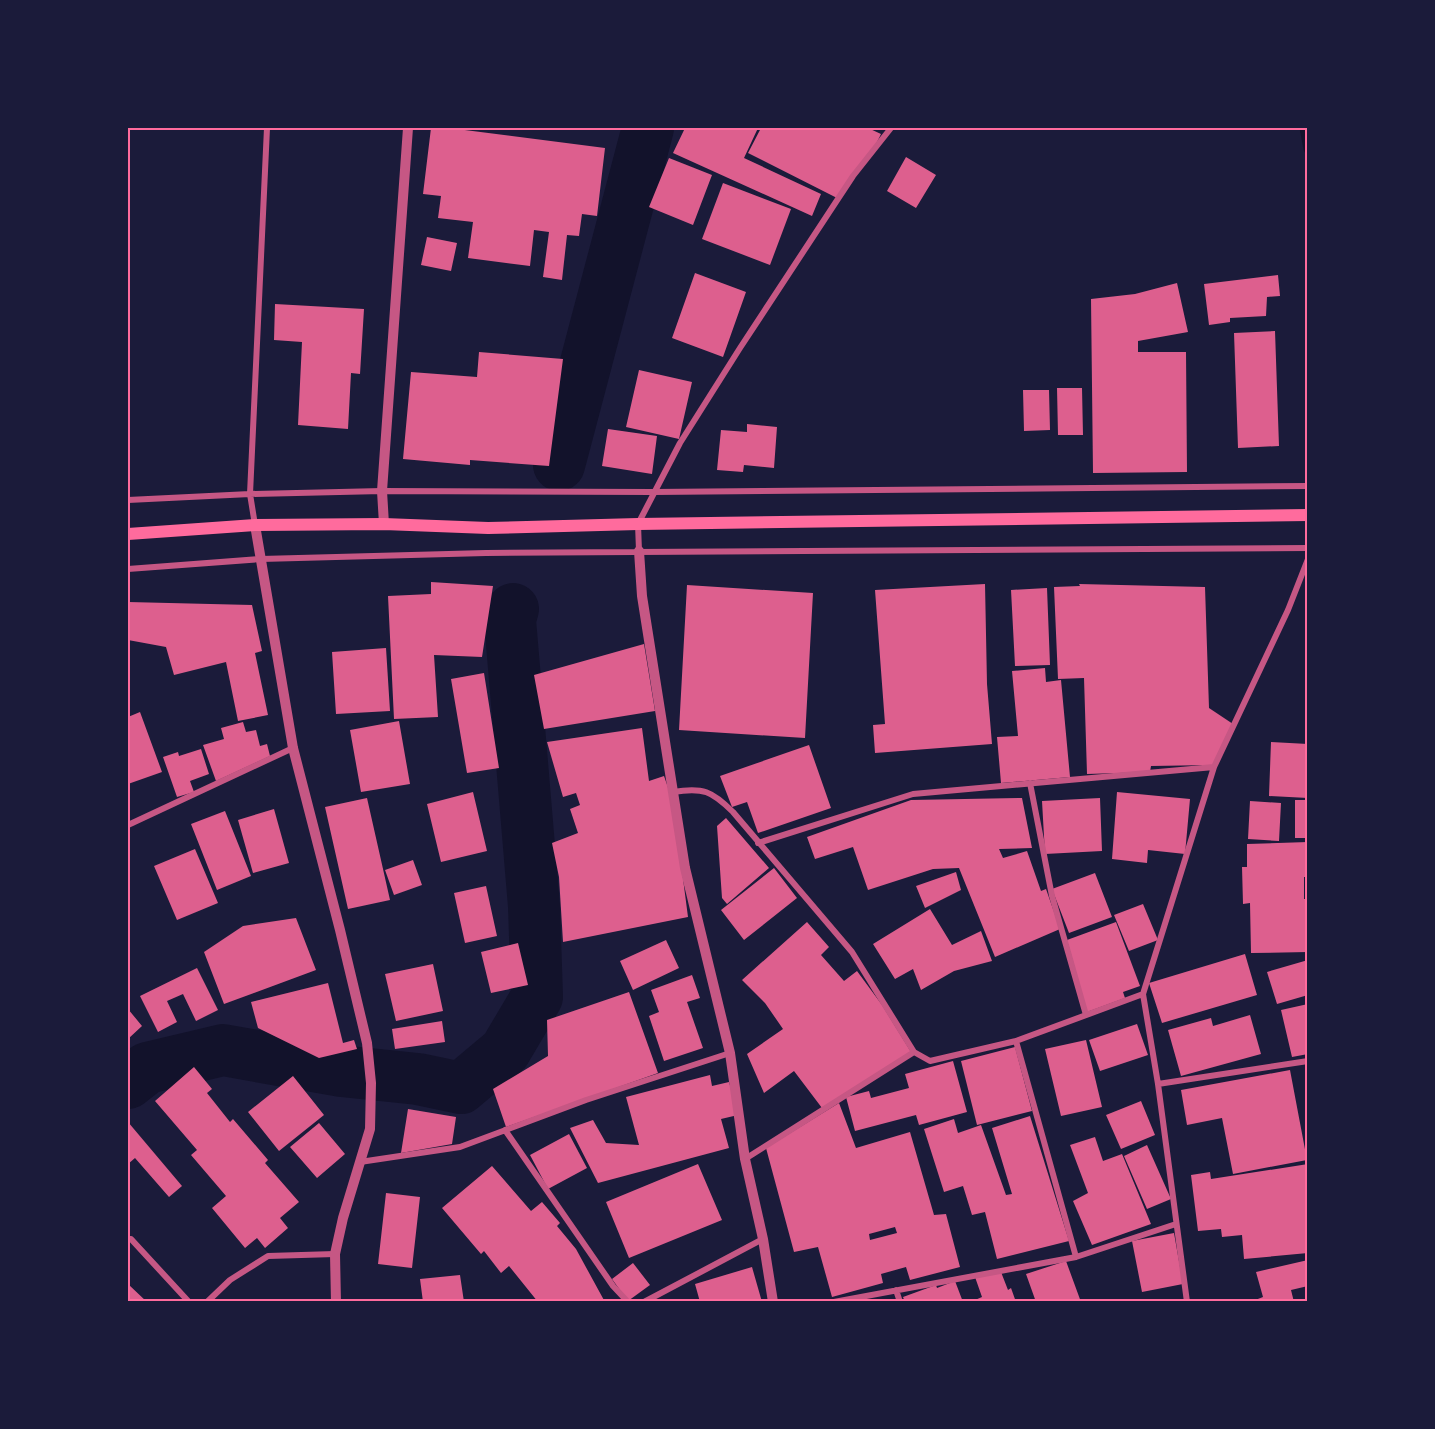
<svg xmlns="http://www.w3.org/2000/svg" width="1435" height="1429" font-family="'IBM Plex Serif',serif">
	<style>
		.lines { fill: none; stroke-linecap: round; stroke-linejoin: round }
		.stream { stroke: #12122b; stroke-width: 9 }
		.river { stroke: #12122b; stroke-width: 52 }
		.building { fill: #dd5f8e; fill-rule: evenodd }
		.minor { stroke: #c65784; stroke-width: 6 }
		.tertiary { stroke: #c65784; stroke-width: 10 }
		.secondary { stroke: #ff6b9d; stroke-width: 12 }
		.neatline { fill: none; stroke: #ff6b9d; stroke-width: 2 }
	</style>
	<rect width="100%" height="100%" fill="#1b1b3a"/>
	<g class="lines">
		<!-- stream -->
		<path class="stream" d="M1304,128l4,21"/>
		<!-- river -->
		<path class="river" d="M559,465l89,-337
			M128,1083l19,-15 76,-18 118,21 77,8 43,9 44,-37 32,-54 -3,-91 -24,-286 3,-11"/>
	</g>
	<!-- building -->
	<path class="building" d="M431,128h18l156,20 -8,68 -15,-2 -3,22 -12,-1 -5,45 -19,-3 6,-45 -15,-2 -4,36 -62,-8 5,-36 -35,-4 3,-22 -18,-2z
		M685,128h73l-14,30 77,36 -9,22 -139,-63z
		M761,128h107l13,6 -7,14 -37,50 -89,-45z
		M906,157l30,18 -20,33 -29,-17z
		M669,158l43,17 -19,50 -44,-18z
		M723,183l68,26 -21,56 -68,-26z
		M427,237l30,6 -6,28 -30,-6z
		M695,273l51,19 -23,65 -51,-19z
		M1278,275l2,21 -13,1 -1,19 -36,2v4l-21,3 -5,-41z
		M1177,283l11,49 -50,9v11h48l1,120 -94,1 -2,-174 44,-5z
		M275,304l89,5 -4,65 -9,-1 -3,56 -50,-4 4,-83 -28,-2z
		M1275,331l4,115 -41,2 -4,-115z
		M479,352l84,7 -14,107 -79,-6v5l-67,-6 8,-87 66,5z
		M639,370l53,12 -13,57 -53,-12z
		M1057,388h25l1,47h-25z
		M1023,390h26l1,40 -26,1z
		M747,424l30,3 -3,41 -30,-3 -1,7 -26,-2 4,-40 26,2z
		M608,429l49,7 -5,38 -50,-8z
		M431,582l62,4 -11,71 -48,-2 4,62 -44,2 -6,-123 43,-2z
		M985,584l2,100 5,60 -117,9 -2,-28 12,-1 -10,-134z
		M1079,584l126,3 4,121 24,16 -20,41 -62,1 -1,6 -63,2 -3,-96 -26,1 -4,-92 26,-1z
		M687,585l126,8 -8,145 -126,-8z
		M1047,588l3,77 -35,1 -4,-76z
		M128,602l124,3 10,46 -7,2 13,62 -30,6 -12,-59 -52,13 -8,-28 -38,-7z
		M644,644l11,67 -111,18 -10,-54z
		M386,648l4,63 -54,3 -4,-62z
		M1045,668l1,14 15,-2 9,97 -69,6 -4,-46 21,-1 -6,-65z
		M484,673l15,95 -32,5 -16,-94z
		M140,712l22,60 -34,12v-67z
		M399,721l11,63 -49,8 -11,-62z
		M243,722l3,10 10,-2 4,16 7,-2 3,12 -54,25 -13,-36 21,-6 -3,-11z
		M642,728l7,53 15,-5 9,26 15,115 -125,25 -4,-65 -7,-34 26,-10 -8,-24 10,-4 -4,-12 -13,4 -16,-55z
		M1271,742l37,2v54l-39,-2z
		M809,745l22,63 -73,25 -11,-31 -15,5 -12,-31z
		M201,749l8,25 -19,7 4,11 -17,5 -14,-40 15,-5 1,4z
		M473,792l14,59 -46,11 -14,-58z
		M1117,792l73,7 -5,55 -37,-4 -1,13 -35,-4z
		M367,798l23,102 -42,9 -23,-102z
		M1022,798l10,50 -33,1 4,9 24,-7 14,40 5,-2 14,40 -65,28 -36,-89 -26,1 -65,21 -15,-43 -38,12 -8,-22 104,-37z
		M1100,798l2,53 -57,3 -3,-53z
		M1295,800h13v38h-13z
		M1250,801l31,2 -2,38 -31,-2z
		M274,809l15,54 -36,10 -15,-53z
		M225,811l26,65 -34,14 -26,-66z
		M726,818l43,50 -42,36 -5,-6 -5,-72z
		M1308,842v35h-4v22h4v53l-57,1 -1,-50 -7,1 -1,-37h5v-23z
		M195,849l23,54 -41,17 -23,-54z
		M413,860l9,25 -28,10 -9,-25z
		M774,868l23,30 -53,42 -23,-30z
		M956,872l5,18 -36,18 -9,-22z
		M1095,873l17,44 -43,16 -17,-44z
		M486,886l11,50 -32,7 -11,-50z
		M1143,904l15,36 -29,11 -15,-36z
		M930,909l22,36 29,-14 11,30 -38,10 -33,19 -8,-21 -18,10 -22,-35z
		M296,918l20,52 -92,34 -20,-52 39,-26z
		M807,922l22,25 -8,8 23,26 13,-10 25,34 29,47 -89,56 -28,-37 -30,22 -17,-39 36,-25 -18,-26 -23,-23z
		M1116,922l24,64 -17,6 2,6 -38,14 -20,-72z
		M666,940l13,28 -46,22 -13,-29z
		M518,943l10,42 -37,8 -10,-41z
		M1245,954l12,41 -95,28 -13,-40z
		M1308,960v35l-31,9 -10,-32z
		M433,964l10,47 -47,10 -11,-47z
		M197,968l21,42 -22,11 -13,-27 -16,7 10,21 -19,10 -18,-36z
		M692,975l8,23 -13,4 16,46 -39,13 -15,-45 10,-4 -8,-22z
		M328,983l15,60 11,-3 3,9 -38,9 -61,-30 -7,-26z
		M629,992l29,81 -152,54 -13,-38 55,-33 -1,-36z
		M1308,1004v50l-16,3 -11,-47z
		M128,1009l14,17 -14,13z
		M1250,1015l11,39 -80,22 -13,-46 43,-12 2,8z
		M442,1021l3,21 -50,7 -3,-20z
		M1137,1024l11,31 -48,16 -11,-31z
		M1086,1040l16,67 -41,9 -16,-67z
		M1015,1047l17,64 -55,14 -16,-64z
		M953,1061l14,51 -48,13 -3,-10 -61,16 -9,-34 23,-6 2,7 38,-10 -4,-14z
		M194,1067l18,22 -5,4 23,29 3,-3 35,41 -3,3 34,39 -19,16 8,10 -23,20 -8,-10 -12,10 -33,-40 14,-12 -35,-41 6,-5 -42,-49z
		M1290,1070l17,90 -74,14 -11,-56 -35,7 -6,-35z
		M710,1075l2,11 17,-4 9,33 -17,4 8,29 -131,35 -28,-55 23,-8 13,23 33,2 -13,-48z
		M293,1076l31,39 -45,36 -31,-39z
		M1141,1101l14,34 -34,14 -15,-34z
		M839,1103l17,45 54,-16 24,83 12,-1 14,53 -50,13 -4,-13 -25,7 2,9 -51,14 -14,-50 -24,5 -28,-104zM895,1227l2,6 -27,7 -1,-6z
		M408,1109l48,8 -4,27 -51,9z
		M1030,1116l39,125 -72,18 -12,-47 -13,3 -9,-29 -19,6 -20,-63 30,-10 4,14 23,-8 25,70 6,-1 -20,-66z
		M128,1122l54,64 -13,11 -34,-39 -7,6z
		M319,1123l26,31 -28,24 -27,-31z
		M569,1134l18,34 -39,21 -18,-34z
		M1095,1137l8,24 19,-7 29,70 -59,21 -19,-44 15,-8 -18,-48z
		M1147,1145l24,54 -24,10 -23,-53z
		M698,1164l24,56 -93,38 -23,-56z
		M1308,1164v89l-64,6 -2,-24 -20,2 -1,-8 -23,2 -7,-56 19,-3 1,7z
		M492,1166l39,45 11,-9 18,21 -3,3 19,23 29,53h-67l-29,-36 -8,7 -17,-22 -3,3 -39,-46z
		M386,1193l34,4 -8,71 -34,-4z
		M1174,1233l9,51 -41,8 -10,-51z
		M1308,1260v26l-17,4 3,12h-44l13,-5 -7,-25z
		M1066,1261l15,41h-45l-10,-28z
		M633,1263l17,22 -22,16 -16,-22z
		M752,1267l10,35h-62l-5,-18z
		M1001,1272l7,18 3,-2 5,14h-40l-1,-2 7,-3 -7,-20z
		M460,1275l4,27h-41l-3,-23z
		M955,1281l8,21h-58l-2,-5 33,-12 1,3z
		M128,1284l19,18h-19z"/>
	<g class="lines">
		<!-- minor -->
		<path class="minor" d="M128,500l122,-6 132,-3 271,1 655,-6
			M255,525l-5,-31 17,-366
			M639,551l-1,-27 42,-81 60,-95 113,-172 38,-48
			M128,569l133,-10 225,-6 822,-5
			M1030,783l22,113 34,119
			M673,792c30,-5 39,-1 60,20l119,140 62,100 16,9 86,-20 127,-47
			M128,825l165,-77
			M758,843l155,-49 301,-27
			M1016,1041l60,216
			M1158,1084l150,-23
			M505,1130l108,156 15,16
			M745,1159l169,-107
			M360,1162l100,-15 126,-47 144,-47
			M128,1239h3l58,63
			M896,1290l4,12
			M207,1302l23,-22 38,-24 67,-2
			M644,1302l119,-63
			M834,1302l242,-45 100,-33
			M1187,1302l-29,-218 -15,-90 71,-227 74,-157 20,-51"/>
		<!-- tertiary -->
		<path class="tertiary" d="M384,524l-2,-33 26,-363
			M255,525l38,223 47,182 27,113 4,40 -1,46 -27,89 -8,36 1,48
			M639,551l3,45 43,272 45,185 15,106 18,80 10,63"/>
		<!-- secondary -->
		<path class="secondary" d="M128,534l127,-9 129,-1 104,4 150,-4 670,-9"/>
	</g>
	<!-- border -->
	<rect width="1435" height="1429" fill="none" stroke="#1b1b3a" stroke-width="258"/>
	<rect x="129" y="129" width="1177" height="1171" class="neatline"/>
</svg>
